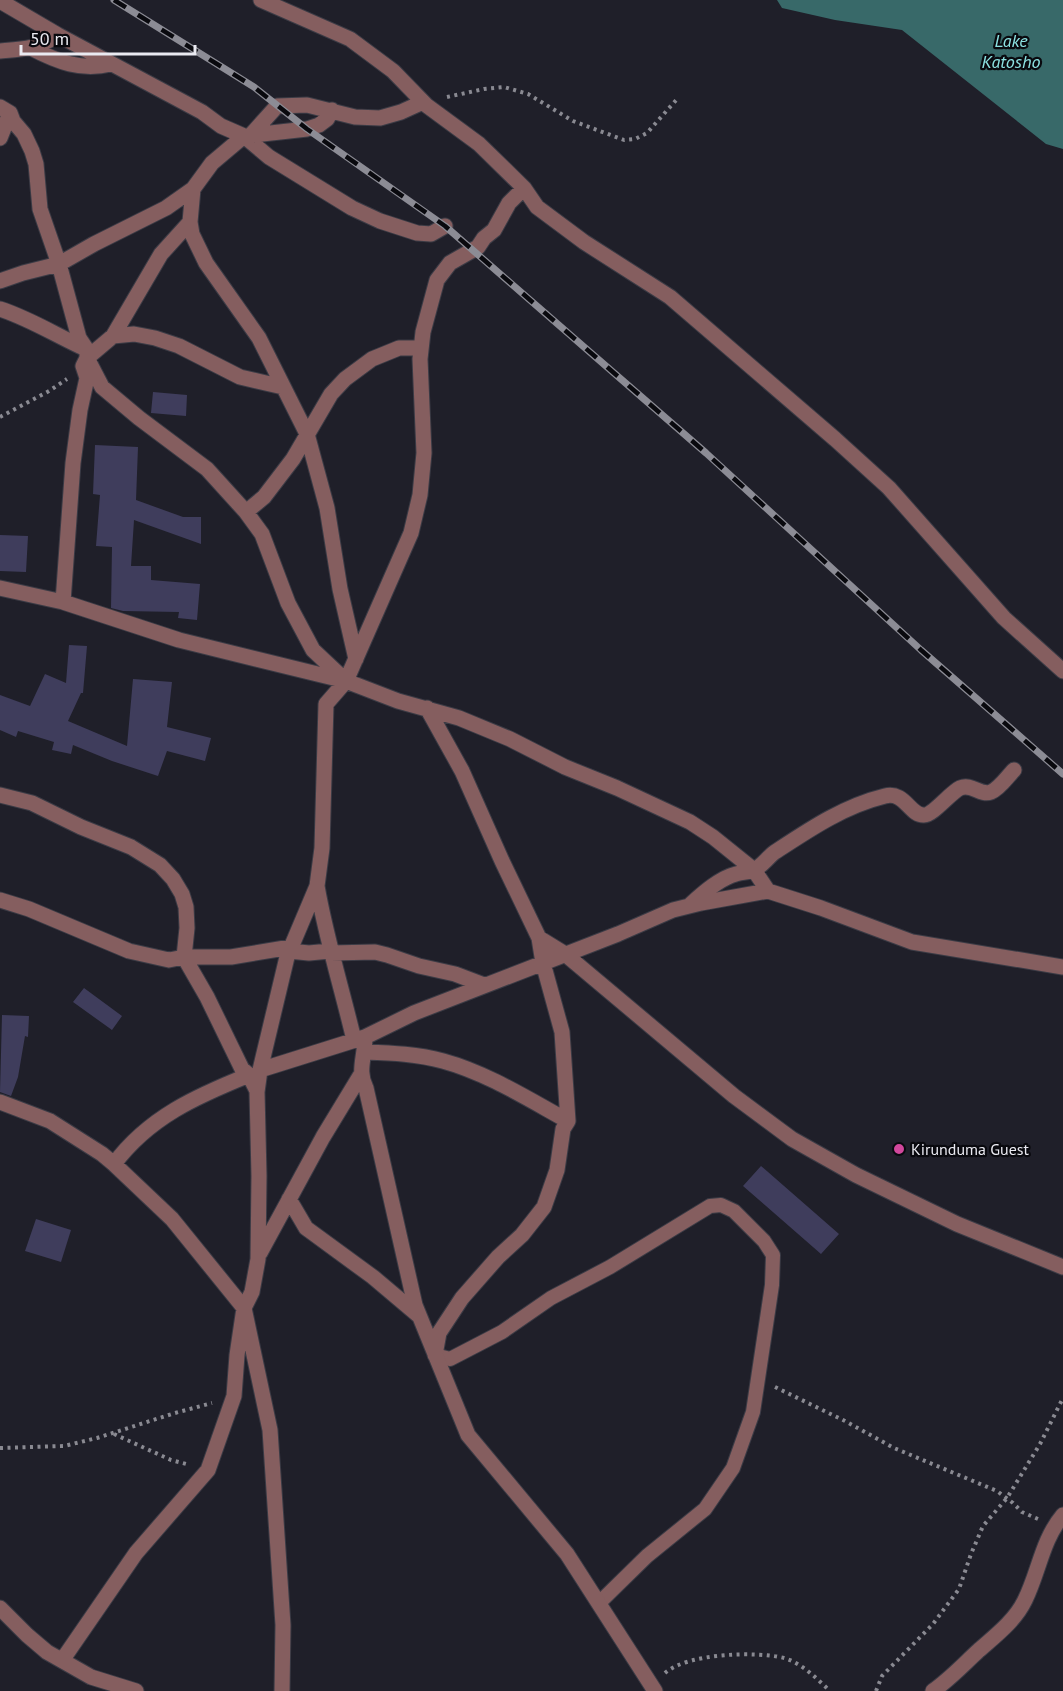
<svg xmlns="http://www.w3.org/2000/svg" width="1063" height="1691" font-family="'PT Sans',sans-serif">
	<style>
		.water { fill: #386969 }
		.building { fill: #3f3d5c }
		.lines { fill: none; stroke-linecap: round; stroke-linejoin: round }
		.lane-casing { stroke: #3b3b45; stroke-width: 16 }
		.street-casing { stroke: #3b3b45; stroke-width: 17 }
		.path { stroke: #8a8a92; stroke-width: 4; stroke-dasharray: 3 4.5; stroke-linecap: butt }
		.lane { stroke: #855e5f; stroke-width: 14 }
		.street { stroke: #855e5f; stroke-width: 15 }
		.rail-casing { stroke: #8c8c95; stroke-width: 7 }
		.rail { stroke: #09090e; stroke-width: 4.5; stroke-dasharray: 14; stroke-linecap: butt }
		.hotel-dot { fill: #d1479c; stroke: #09090e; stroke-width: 2 }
		.labels { text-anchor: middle; stroke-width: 4.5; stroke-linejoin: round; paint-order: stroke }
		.poi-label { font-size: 16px; fill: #eaeaf1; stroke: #09090e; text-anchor: start }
		.water-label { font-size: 18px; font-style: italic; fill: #8de3e3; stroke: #09090e }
	</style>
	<rect width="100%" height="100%" fill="#1f1f29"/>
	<!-- water -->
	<path class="water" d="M777,0h286v149l-17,-5 -144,-114 -67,-10 -53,-12z"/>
	<!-- building -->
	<path class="building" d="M153,392l34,3 -1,21 -35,-3z
		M95,445l43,2 -2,53 47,17h18v27l-67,-24 -3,46h20v14l49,4 -3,36 -19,-2 1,-6 -56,-1 -12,-3 1,-61 -16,-1 4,-51 -7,-1z
		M0,535l28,1 -2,36 -26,-1z
		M69,645l18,1 -4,47h-2l-13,28 59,25 6,-67 39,3 -5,45 44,11 -6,23 -38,-10 -9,25 -46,-15 -39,-16 -2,9 -19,-4 2,-8 -36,-11 -2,6 -16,-7v-35l30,11 15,-32 21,9z
		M84,988l38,28 -10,14 -39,-28z
		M2,1015l27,1 -1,21 -3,-1 -7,41 -7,19 -11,-4z
		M761,1166l78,68 -18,20 -78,-68z
		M36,1219l35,11 -10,32 -36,-11z"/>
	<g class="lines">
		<defs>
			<path id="lane" d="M435,1355l15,4 27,-14 25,-13 49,-34 59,-31 100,-61 11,-1 13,6 30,30 9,14 -1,30 -19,127 -20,56 -28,41 -58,47 -48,47"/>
			<path id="street" d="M261,0l89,39 43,32 33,34 53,39 45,44 13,19 47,35 86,55 165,142 54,49 115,130 59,53
				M0,1l58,34 144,77 19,14 23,10 25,21 83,51 28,13 37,12 14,1 14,-8
				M31,48c27,14 50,23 80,16
				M0,51c24,-2 37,-2 58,-16
				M0,107l10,6 3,8 11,13 8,17 4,13 4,45 19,55 20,74 8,12v8l15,29 37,31 68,51 39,43 16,22 26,69 25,47 33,31 -20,23 -4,144 -5,38 -30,71 -27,113 -3,22 2,84 -1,83 -6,33 -8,16 26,122 13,195 -1,66
				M250,136l27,-30 30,-1 48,12 25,1 21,-6 22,-10
				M0,138l10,-25
				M193,189l-3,33 2,12 14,29 53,75 48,96 20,74 13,81 16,70
				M0,281l23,-8 36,-9 35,-20 72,-36 27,-19 19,-26 32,-27 63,-7 12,-4 8,-6 5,-9
				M0,309c31,10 57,27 86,40
				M113,336l48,-82 29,-32
				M246,512l18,-15 29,-38 38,-65 14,-15 27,-20 27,-11h22
				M0,588l63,14 116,38 167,41 52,20 61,17 51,21 55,28 52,21 73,34 23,15 41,33 14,21
				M63,602l10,-139 7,-53 7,-32 -4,-12 4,-8 26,-22 21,-2 21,4 24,8 61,31 43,10
				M346,681l65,-148 9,-38 4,-42 -4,-94 3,-27 14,-52 13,-17 28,-16 6,-9 10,-8 15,-27 15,-15
				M427,708l35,63 40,90 37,77 4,25 19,69 6,89 -5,8 -6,41 -13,37 -22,28 -24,22 -36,41 -23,35 -4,22
				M0,795l32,8 49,24 50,20 29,18 13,14 9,15 4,13 1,21 -3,29 23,40 35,72 7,6 8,16
				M317,886c9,52 25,103 37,154
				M0,900l29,9 100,42 40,9 15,-3h47l60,-10
				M691,904c12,-11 29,-26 45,-30 6,-2 13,-2 18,-4 8,-4 14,-13 21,-18 35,-23 69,-46 110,-56 20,-5 25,20 39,19 9,0 26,-22 36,-27 12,-5 20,8 31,4 9,-4 16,-15 23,-22
				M539,938l26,16 169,142 58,43 64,36 101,49 106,43
				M289,951l20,2 21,-2
				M331,953l44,-1 12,3 32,11 36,8 29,11
				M365,1037c0,21 -8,33 1,51l49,217 53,130 99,119 88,137
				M365,1052c27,1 53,2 78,9 44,12 85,38 125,60
				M260,1070l105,-33 49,-24 204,-79 55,-24 28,-7 67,-12 53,17 91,34 151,25
				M0,1102l50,19 52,33 12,10 58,55 72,89 -7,47 -3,41 -26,74 -72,83 -73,106
				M114,1164c35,-47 83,-68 135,-89
				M289,1199l17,29 67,49 45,38
				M260,1253l63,-116 37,-61
				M0,1608l27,27 20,17 44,25 45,14
				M933,1691c17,-12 30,-26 45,-40 17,-15 37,-30 47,-51 14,-28 17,-60 38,-85"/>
		</defs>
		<!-- lane casing -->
		<use href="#lane" class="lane-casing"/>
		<!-- street casing -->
		<use href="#street" class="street-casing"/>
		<!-- path -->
		<path class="path" d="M447,97l37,-8 20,-2 24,7 45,27 51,19 11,-1 12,-6 31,-35
			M0,417l49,-26 18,-12
			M775,1387l70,34 49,27 103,43 16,12 9,9 16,7
			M114,1434l57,26 19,5
			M0,1448l64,-2 33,-8 78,-25 37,-10
			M665,1673c23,-20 91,-22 119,-15 18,5 33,21 46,33
			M876,1691l6,-15 51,-52 26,-35 12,-35 12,-28 24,-28 33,-54 23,-46"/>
		<!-- lane -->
		<use href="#lane" class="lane"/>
		<!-- street -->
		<use href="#street" class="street"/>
		<defs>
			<path id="rail" d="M114,0l140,87 53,42 138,97 261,227 215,197 142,124"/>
		</defs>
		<!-- rail casing -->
		<use href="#rail" class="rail-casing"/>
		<!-- rail -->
		<use href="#rail" class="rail"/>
	</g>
	<!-- markers -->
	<circle class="hotel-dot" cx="899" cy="1149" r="6"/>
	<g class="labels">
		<!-- poi labels -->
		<g class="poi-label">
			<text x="911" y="1155">Kirunduma Guest</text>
		</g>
		<!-- water labels -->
		<g class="water-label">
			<text x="1011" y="47">Lake<tspan x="1011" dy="21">Katosho</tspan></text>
		</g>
	</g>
	<!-- scale -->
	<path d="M21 45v9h174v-9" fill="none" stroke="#eaeaf1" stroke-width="3"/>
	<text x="30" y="45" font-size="18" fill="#eaeaf1" stroke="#09090e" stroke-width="4.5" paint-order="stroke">50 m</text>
</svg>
